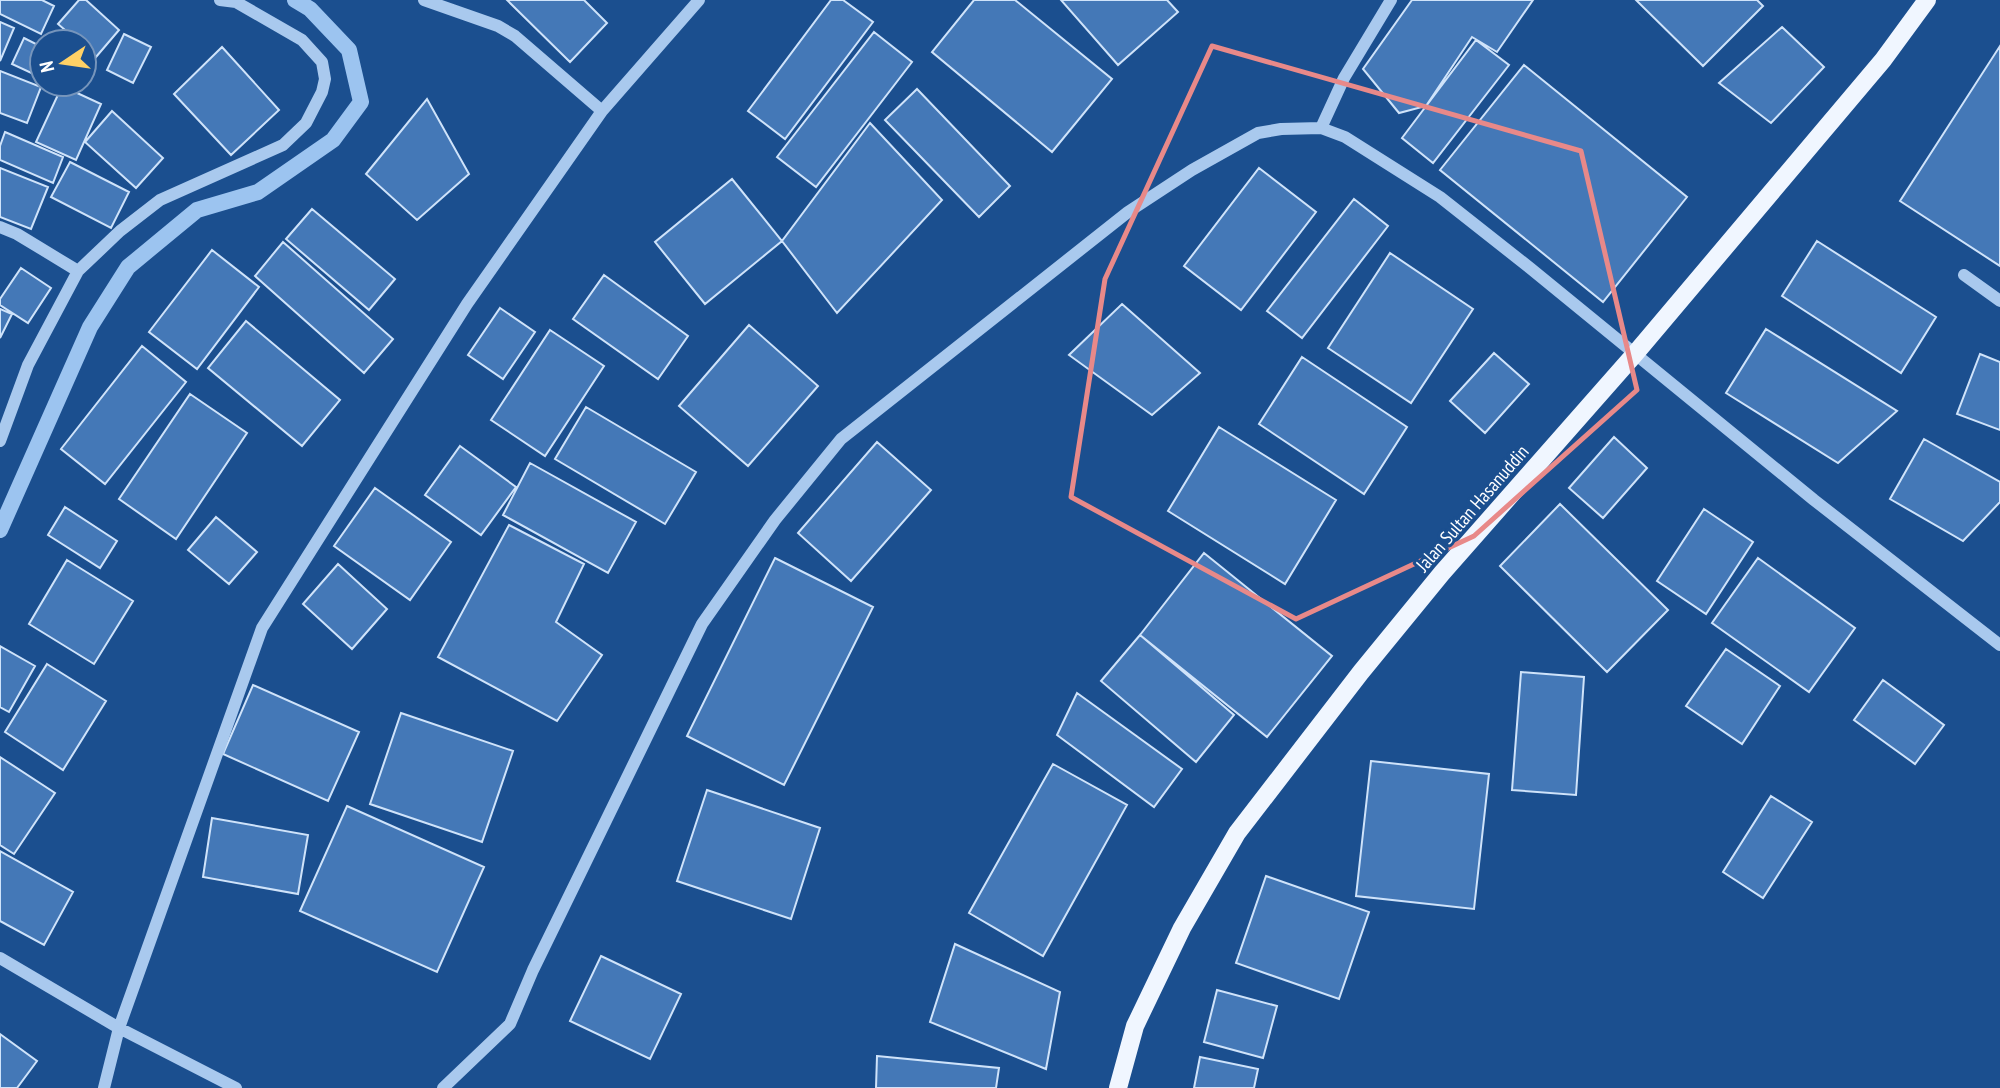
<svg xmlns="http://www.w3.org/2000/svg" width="2000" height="1088" font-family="'PT Sans Narrow',sans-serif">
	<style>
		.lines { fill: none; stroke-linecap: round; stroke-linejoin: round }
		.stream { stroke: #9cc4f0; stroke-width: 16 }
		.building { fill: #4478b7; stroke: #cfe3fa; stroke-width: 2 }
		.minor { stroke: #a9c9ee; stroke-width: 12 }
		.major { stroke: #f0f6ff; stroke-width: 18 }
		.marked { fill: none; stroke: #e88989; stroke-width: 5; stroke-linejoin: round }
		.labels { text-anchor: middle; stroke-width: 6; stroke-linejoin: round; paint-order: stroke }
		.street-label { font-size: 19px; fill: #fff; stroke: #1b4f8f }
	</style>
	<rect width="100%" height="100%" fill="#1b4f8f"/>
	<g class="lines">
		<!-- stream -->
		<path class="stream" d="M0,530l90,-203 38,-60 69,-57 61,-18 75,-52 28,-38 -12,-52 -39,-41 -15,-9"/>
	</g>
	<!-- building -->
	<path class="building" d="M0,0h42l12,6 -13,28 -41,-20z
		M79,0h7l33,30 -23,27 -12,-10v-5h-5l-21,-18z
		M507,0h77l23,23 -37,39z
		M831,0h12l30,22 -88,117 -37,-28z
		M974,0h41l97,79 -60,73 -120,-100z
		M1061,0h106l11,12 -60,53z
		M1412,0h121l-36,52 -25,-15 -46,69 -27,7 -36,-44z
		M1636,0h121l6,6 -60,60z
		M0,22l14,6 -14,33z
		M1782,27l42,40 -53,56 -52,-40z
		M874,32l38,30 -96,125 -39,-30z
		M124,34l27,13 -18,36 -26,-13z
		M24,38l18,9v31l-30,-14z
		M1476,40l33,25 -76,98 -31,-25z
		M2000,46v220l-100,-65z
		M222,47l57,63 -48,45 -57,-61z
		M1524,65l163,132 -84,105 -163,-132z
		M0,71l41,16 -14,36 -27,-10z
		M62,86l39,18 -25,56 -40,-18z
		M917,89l93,97 -31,31 -94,-97z
		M427,99l42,75 -52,46 -51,-46z
		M112,111l51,47 -27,30 -51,-46z
		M870,123l72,77 -105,113 -55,-72z
		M5,132l58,25 -10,26 -53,-23v-14z
		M70,162l59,30 -18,36 -60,-31z
		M0,168l48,19 -17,42 -31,-12z
		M1259,168l57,44 -75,98 -57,-44z
		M732,179l50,62 -77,63 -50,-62z
		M1354,199l34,27 -86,112 -35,-27z
		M312,209l83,70 -26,31 -83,-71z
		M1817,241l119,76 -35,56 -119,-77z
		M283,242l110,97 -29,34 -109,-97z
		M212,250l47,37 -62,82 -48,-37z
		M1390,253l83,56 -62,94 -83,-55z
		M21,268l30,20 -23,35 -28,-18v-6z
		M604,275l84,61 -30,43 -85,-60z
		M1122,304l78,69 -48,42 -83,-60z
		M500,308l35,24 -32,47 -35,-24z
		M0,309l12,5 -12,24z
		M246,321l94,79 -38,46 -94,-78z
		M749,325l69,61 -70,80 -69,-60z
		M1766,329l131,82 -59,52 -112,-70z
		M550,330l54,36 -59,90 -54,-36z
		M142,346l44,36 -81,102 -44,-35z
		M1494,353l35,31 -44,49 -35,-32z
		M1980,354l20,8v68l-43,-16z
		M1302,357l105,70 -43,67 -105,-70z
		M190,394l57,39 -71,106 -57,-40z
		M586,407l110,65 -31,52 -110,-65z
		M1219,427l117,73 -51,84 -117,-73z
		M1614,437l33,31 -44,50 -34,-30z
		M1924,439l76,43v20l-37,39 -73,-42z
		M877,442l54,48 -80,91 -53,-48z
		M460,446l56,41 -35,48 -56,-40z
		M530,463l106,59 -28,51 -105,-58z
		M375,488l76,54 -41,58 -76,-54z
		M1560,504l108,106 -61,62 -107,-106z
		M65,507l52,34 -17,27 -52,-33z
		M1704,509l49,33 -47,72 -49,-33z
		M216,517l41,35 -28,32 -41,-34z
		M509,525l75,39 -28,58 46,33 -45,66 -119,-64z
		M1204,553l128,103 -65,81 -127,-102z
		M775,558l98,49 -89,178 -97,-49z
		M1758,558l97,70 -46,64 -97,-69z
		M67,560l66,41 -39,63 -65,-40z
		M338,564l49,45 -35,40 -49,-45z
		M1140,635l94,80 -38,47 -95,-81z
		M0,646l35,20 -26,46 -9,-5z
		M1726,649l54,37 -38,58 -56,-38z
		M47,664l59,37 -43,69 -58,-38z
		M1521,672l63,5 -8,118 -64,-5z
		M1883,680l61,45 -29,39 -61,-44z
		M253,685l106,47 -31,69 -105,-47z
		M1077,693l105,76 -28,38 -97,-72z
		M401,713l112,38 -31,91 -112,-38z
		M0,757l55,36 -41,61 -14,-9z
		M1371,761l118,13 -15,135 -118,-13z
		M1053,764l74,41 -84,151 -74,-43z
		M707,790l113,38 -29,91 -114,-38z
		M1771,796l41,26 -49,76 -40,-26z
		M347,806l137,61 -47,105 -137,-61z
		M212,818l96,17 -10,59 -95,-17z
		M0,851l73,41 -29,53 -44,-24z
		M1266,876l103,36 -30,87 -103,-36z
		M955,944l105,48 -14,77 -116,-47z
		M601,956l80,38 -31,65 -80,-38z
		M1217,990l60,16 -14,52 -59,-16z
		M0,1034l37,27 -20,27h-17z
		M877,1056l122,12 -3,20h-120z
		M1200,1057l58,12 -4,19h-60z"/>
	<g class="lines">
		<!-- minor -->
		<path class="minor" d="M424,0l74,26 17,10 87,75
			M1321,128l23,-50 47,-78
			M0,227l17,7 61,37
			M1964,275l36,26
			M0,441l28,-76 50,-94 42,-40 40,-31 123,-55 23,-22 16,-31 3,-13 -3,-17 -20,-22 -66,-38 -16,-2
			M0,958l119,70 117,60
			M104,1088l15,-60 143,-400 205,-324 135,-193 97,-111
			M443,1088l67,-64 23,-54 169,-346 73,-104 66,-81 287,-227 64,-42 66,-37 23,-4 40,-1 24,9 95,60 90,71 284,232 186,145"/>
		<!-- major -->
		<path class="major" d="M1118,1088l17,-62 47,-98 55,-95 124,-161 81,-99 192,-218 249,-295 44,-60"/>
	</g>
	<!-- marked area -->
	<path class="marked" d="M1212,46l369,105 56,239 -163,146 -178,83 -225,-122 34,-218z"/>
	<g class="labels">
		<!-- street labels -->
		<g class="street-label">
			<text transform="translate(1472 508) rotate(-49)" y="7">Jalan Sultan Hasanuddin</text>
		</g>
	</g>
	<!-- north arrow -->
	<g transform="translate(63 63) rotate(257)"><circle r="33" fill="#1b4f8f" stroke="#7695bc" stroke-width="2"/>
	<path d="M0-5L12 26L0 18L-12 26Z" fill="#ffd166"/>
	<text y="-10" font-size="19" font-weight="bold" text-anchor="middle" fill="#ffffff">N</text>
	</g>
</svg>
